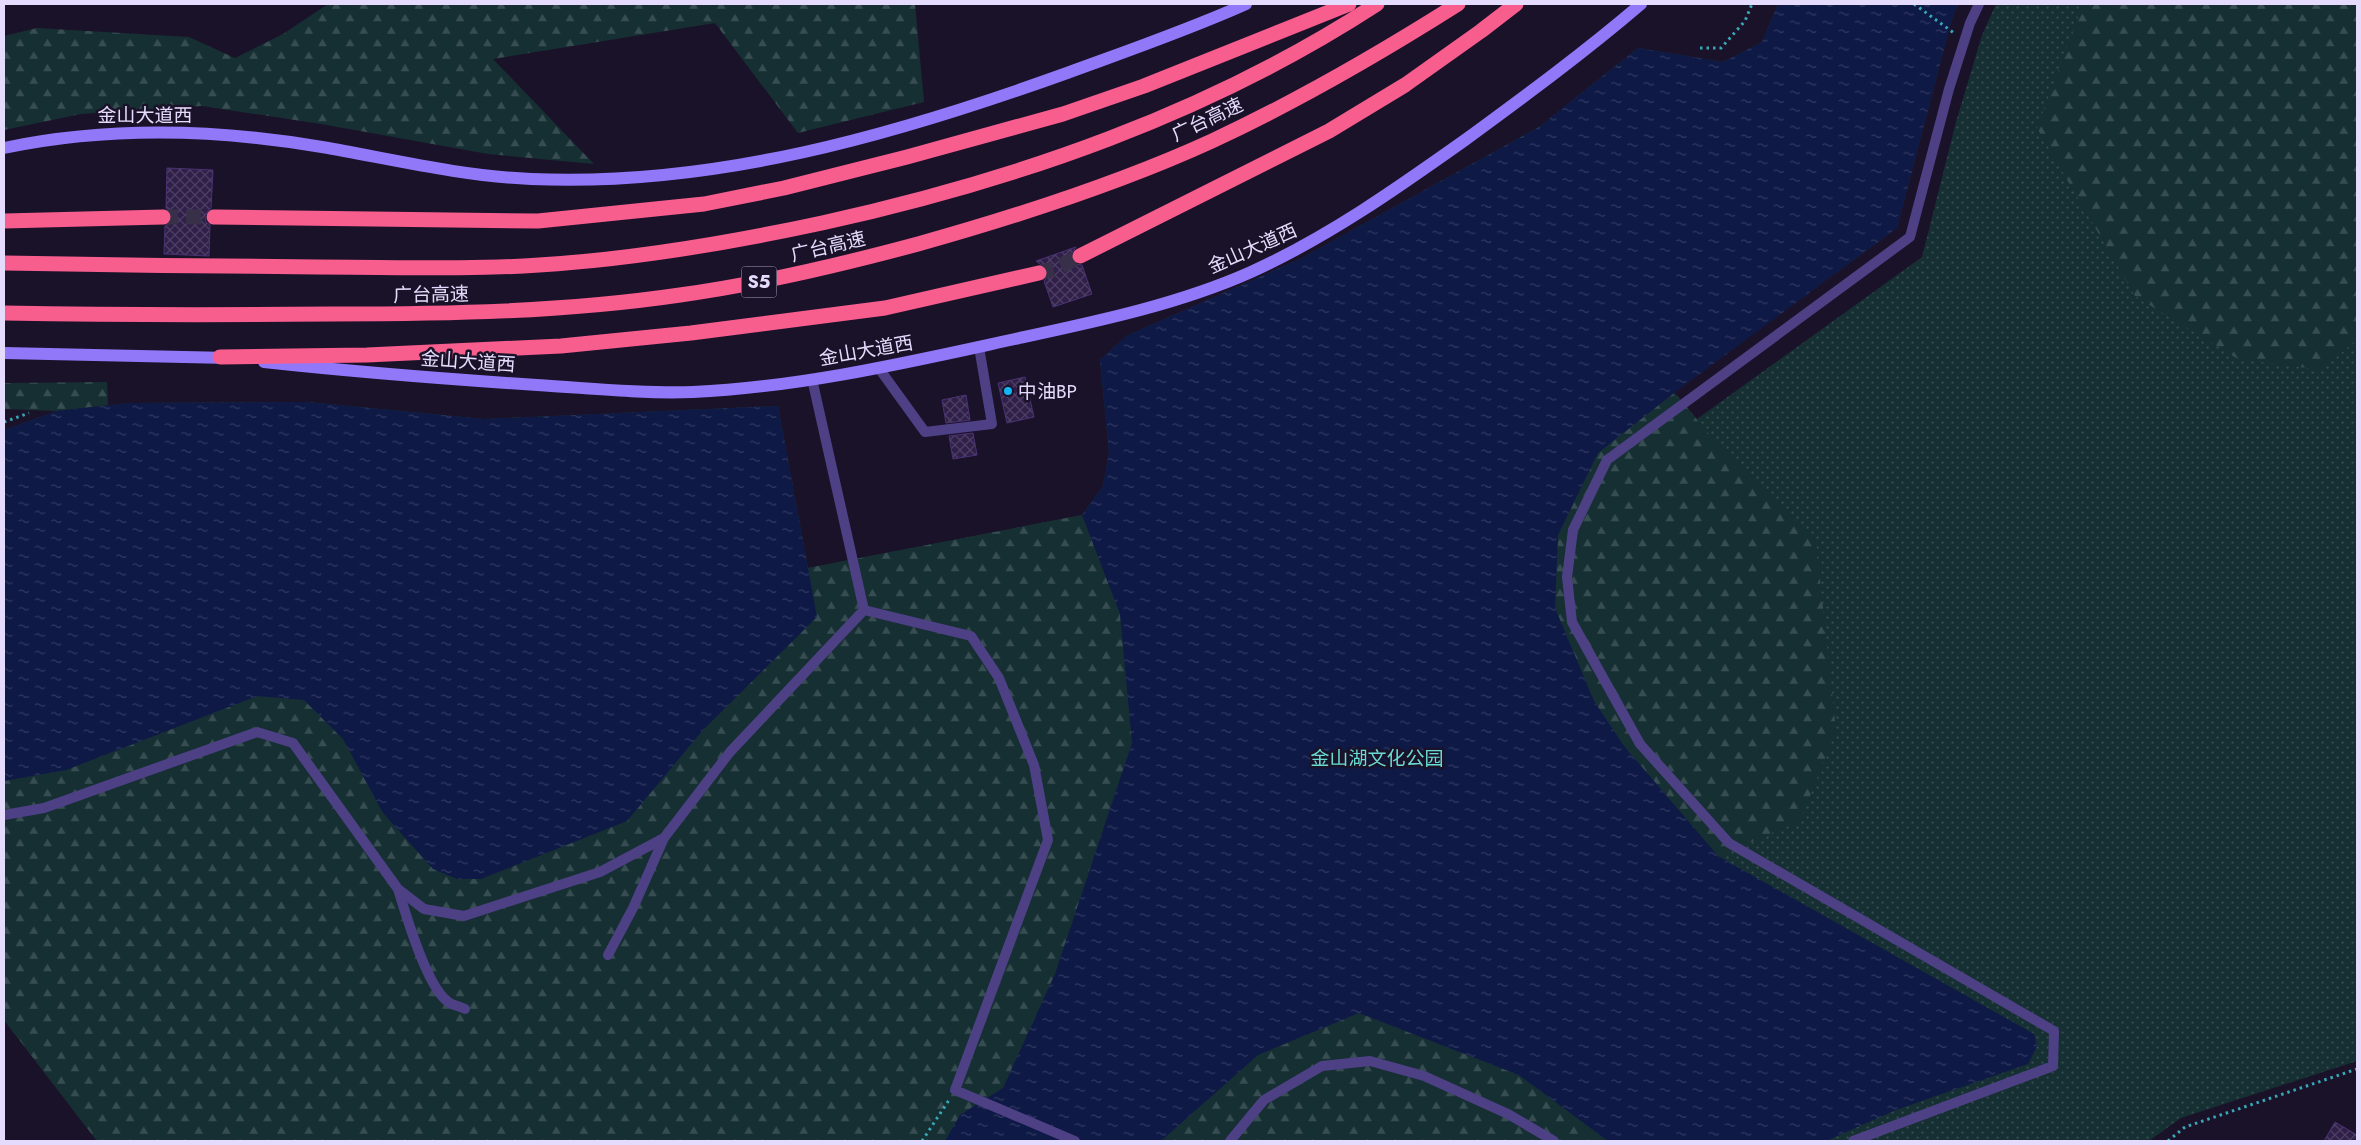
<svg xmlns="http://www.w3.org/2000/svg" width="2361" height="1145" font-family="Jost,'Noto Sans SC',sans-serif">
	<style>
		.green { fill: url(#green-dots) }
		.forest { fill: url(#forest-firs) }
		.water { fill: url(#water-ripples) }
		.building { fill: url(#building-cross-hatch); stroke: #4a3274 }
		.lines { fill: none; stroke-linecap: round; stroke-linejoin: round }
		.highway-tunnel { stroke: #383049; stroke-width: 15; stroke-dasharray: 15 8; stroke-linecap: butt }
		.path { stroke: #37a8b6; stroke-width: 3; stroke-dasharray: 2.5 4; stroke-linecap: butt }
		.lane { stroke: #4e4085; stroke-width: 10 }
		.secondary { stroke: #9178f8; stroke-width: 12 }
		.highway { stroke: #f75d8d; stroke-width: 15 }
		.poi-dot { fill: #12b6f3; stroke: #1a1229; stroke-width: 2 }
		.labels { text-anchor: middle; stroke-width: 5; stroke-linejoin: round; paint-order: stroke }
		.shield { fill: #1a1229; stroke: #a89fbd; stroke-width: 1 }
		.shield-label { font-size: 18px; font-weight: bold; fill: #e5dcfd }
		.street-label { font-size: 19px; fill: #e5dcfd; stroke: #1a1229 }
		.poi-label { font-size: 19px; fill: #e5dcfd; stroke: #1a1229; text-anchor: start }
		.park-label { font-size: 19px; fill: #6adbd2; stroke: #1a1229 }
	</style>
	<defs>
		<pattern id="green-dots" width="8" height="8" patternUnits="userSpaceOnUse" patternTransform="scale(1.25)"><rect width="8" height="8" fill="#152f33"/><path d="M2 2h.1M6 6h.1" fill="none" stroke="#374d51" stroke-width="1.8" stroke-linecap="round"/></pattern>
		<pattern id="forest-firs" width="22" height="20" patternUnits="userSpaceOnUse" patternTransform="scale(1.25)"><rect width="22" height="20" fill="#152f33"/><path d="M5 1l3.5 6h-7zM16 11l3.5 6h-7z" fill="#374d51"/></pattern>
		<pattern id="water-ripples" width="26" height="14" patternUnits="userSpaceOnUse" patternTransform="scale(1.25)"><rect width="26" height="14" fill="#0e1946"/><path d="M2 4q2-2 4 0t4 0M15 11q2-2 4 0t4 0" fill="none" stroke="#313a62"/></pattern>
		<pattern id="building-cross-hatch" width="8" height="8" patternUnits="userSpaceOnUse" patternTransform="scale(1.25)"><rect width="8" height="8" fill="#2f1f49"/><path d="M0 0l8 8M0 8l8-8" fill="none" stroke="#4d3f64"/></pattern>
	</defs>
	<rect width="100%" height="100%" fill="#1a1229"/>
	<!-- green -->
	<path class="green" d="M1778,4h180l-7,18 -54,206 -223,164 23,27 225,-162 34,-135 26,-87 14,-31h361v1057l-176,57 -32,23h-2052l-93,-121v-590l53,-19 73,-8 177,-1 177,17 294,-13 30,162 274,-53 21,-29 6,-34 -9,-92 26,-24 174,-77 239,-132 99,-79 85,14 39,-20z"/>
	<!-- forest -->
	<path class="forest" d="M328,4h587l9,98 -126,31 -83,-110 -222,36 101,105 -106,-10 -167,-30 -119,-18 -121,8 -77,16v-94l33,-8 152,9 46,21 48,-24z
		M2083,4h274v335l-35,31 -84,-11 -103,-63 -98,-168z
		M107,382l1,23 -51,6 -53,-2v-26z
		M1674,393l54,63 88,86 20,189 -36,90 -82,35 -94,-110 -30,-45 -39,-93 3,-73 40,-82z
		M1082,515l38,99 12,129 -77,231 -52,114 -43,27 -15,26h-848l-93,-121v-239l62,-11 191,-74 47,4 39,39 40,74 244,8 76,-91 113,-113 -8,-49z
		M1359,1013l160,62 89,66h-447l97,-86z"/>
	<!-- water -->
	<path class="water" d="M1778,4h180l-7,18 -54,206 -223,165 -76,60 -40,82 -3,73 39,93 30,45 94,110 316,178 3,12 -9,18 -132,46 -70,31h-218l-89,-66 -160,-62 -101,42 -97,86h-216l15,-26 43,-27 52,-114 77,-231 -12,-129 -38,-99 21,-29 6,-34 -9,-92 26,-24 174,-77 239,-132 99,-79 85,14 39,-20z
		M307,402l177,17 294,-13 39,211 -114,113 -76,91 -146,58h-24l-24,-10 -50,-56 -40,-74 -39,-39 -47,-4 -191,74 -62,11v-351l53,-19 73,-8z"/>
	<!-- building -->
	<path class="building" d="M167,168l46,2 -2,38 -6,8 1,6 4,3 -1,31 -45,-2 1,-28 6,-4 1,-5 -1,-5 -5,-4z
		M1076,247l-5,8v5l4,4 7,1 10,29 -39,13 -9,-26 4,-5v-6l-12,-9z
		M1025,377l9,40 -27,6 -9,-40z
		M966,395l4,25 -24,3 -4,-23z
		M973,433l4,22 -24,4 -4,-23z
		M2335,1122l22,13v6h-33z"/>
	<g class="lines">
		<!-- highway-tunnel -->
		<path class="highway-tunnel" d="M163,217h51
			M1039,273l18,-5 23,-12"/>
		<!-- path -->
		<path class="path" d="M1914,4l40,29
			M1700,48h21l24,-27 7,-17
			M4,422l25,-9
			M922,1141l27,-41
			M2168,1141l17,-14 172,-58"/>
		<!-- lane -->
		<path class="lane" d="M878,367l47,65 67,-8 -13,-77
			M812,379l52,231
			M4,815l40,-7 213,-76 36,11 105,146 26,20 40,7 136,-44 64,-34 66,-86 134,-142 107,26 28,42 35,87 14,75 -93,250 120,51
			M398,889c8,26 28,95 49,112 4,4 13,5 18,8
			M608,955l25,-47 31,-70
			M1230,1141l34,-41 58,-34 48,-5 54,15 84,38 46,27
			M1853,1141l200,-75 1,-35 -325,-188 -89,-99 -68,-122 -5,-45 6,-47 34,-70 303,-223 39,-148 21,-66 9,-19"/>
		<!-- secondary -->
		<path class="secondary" d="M4,148c105,-22 212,-19 318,-1 69,12 138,29 209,32 184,8 364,-44 536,-106 60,-22 121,-43 179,-69
			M4,353l225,5
			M264,362c91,10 182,17 273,23 52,3 105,9 156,7 109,-5 216,-30 322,-53 79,-17 162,-34 236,-67 77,-35 145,-83 214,-132 60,-44 120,-88 176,-136"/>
		<!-- highway -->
		<path class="highway" d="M214,217l324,4 166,-17 80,-16 123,-31 156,-43 81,-28 205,-82
			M4,221l159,-4
			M1080,256l249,-125 76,-46 76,-54 35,-27
			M4,263c105,2 209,3 314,4 74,0 148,3 221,-2 96,-6 190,-22 283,-42 195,-43 386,-109 555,-219
			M4,313c109,2 218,2 327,1 117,0 233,-2 349,-19 81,-11 160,-30 238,-51 100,-28 200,-60 294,-103 86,-40 167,-87 246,-137
			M220,357l147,-2 194,-9 130,-13 194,-25 154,-35"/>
	</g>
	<!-- markers -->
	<circle class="poi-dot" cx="1008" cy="391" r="5"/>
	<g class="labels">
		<!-- shield labels -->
		<rect class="shield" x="741.5" y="266.5" width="35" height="31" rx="4"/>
		<g class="shield-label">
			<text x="759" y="288">S5</text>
		</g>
		<!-- street labels -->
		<g class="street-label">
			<text x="145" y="122">金山大道西</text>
			<text transform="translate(1207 119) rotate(-25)" y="7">广台高速</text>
			<text transform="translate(828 246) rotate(-13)" y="7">广台高速</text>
			<text transform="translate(1252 248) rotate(-24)" y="7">金山大道西</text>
			<text transform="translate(431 294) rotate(-1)" y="7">广台高速</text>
			<text transform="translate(866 350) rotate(-10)" y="7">金山大道西</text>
			<text transform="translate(468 361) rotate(4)" y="7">金山大道西</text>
		</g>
		<!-- poi labels -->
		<g class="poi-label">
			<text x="1018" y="398">中油BP</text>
		</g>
		<!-- park labels -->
		<g class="park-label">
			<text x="1377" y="765">金山湖文化公园</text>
		</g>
	</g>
	<!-- border -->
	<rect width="2361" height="1145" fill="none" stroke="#e5dcfd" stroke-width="10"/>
</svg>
